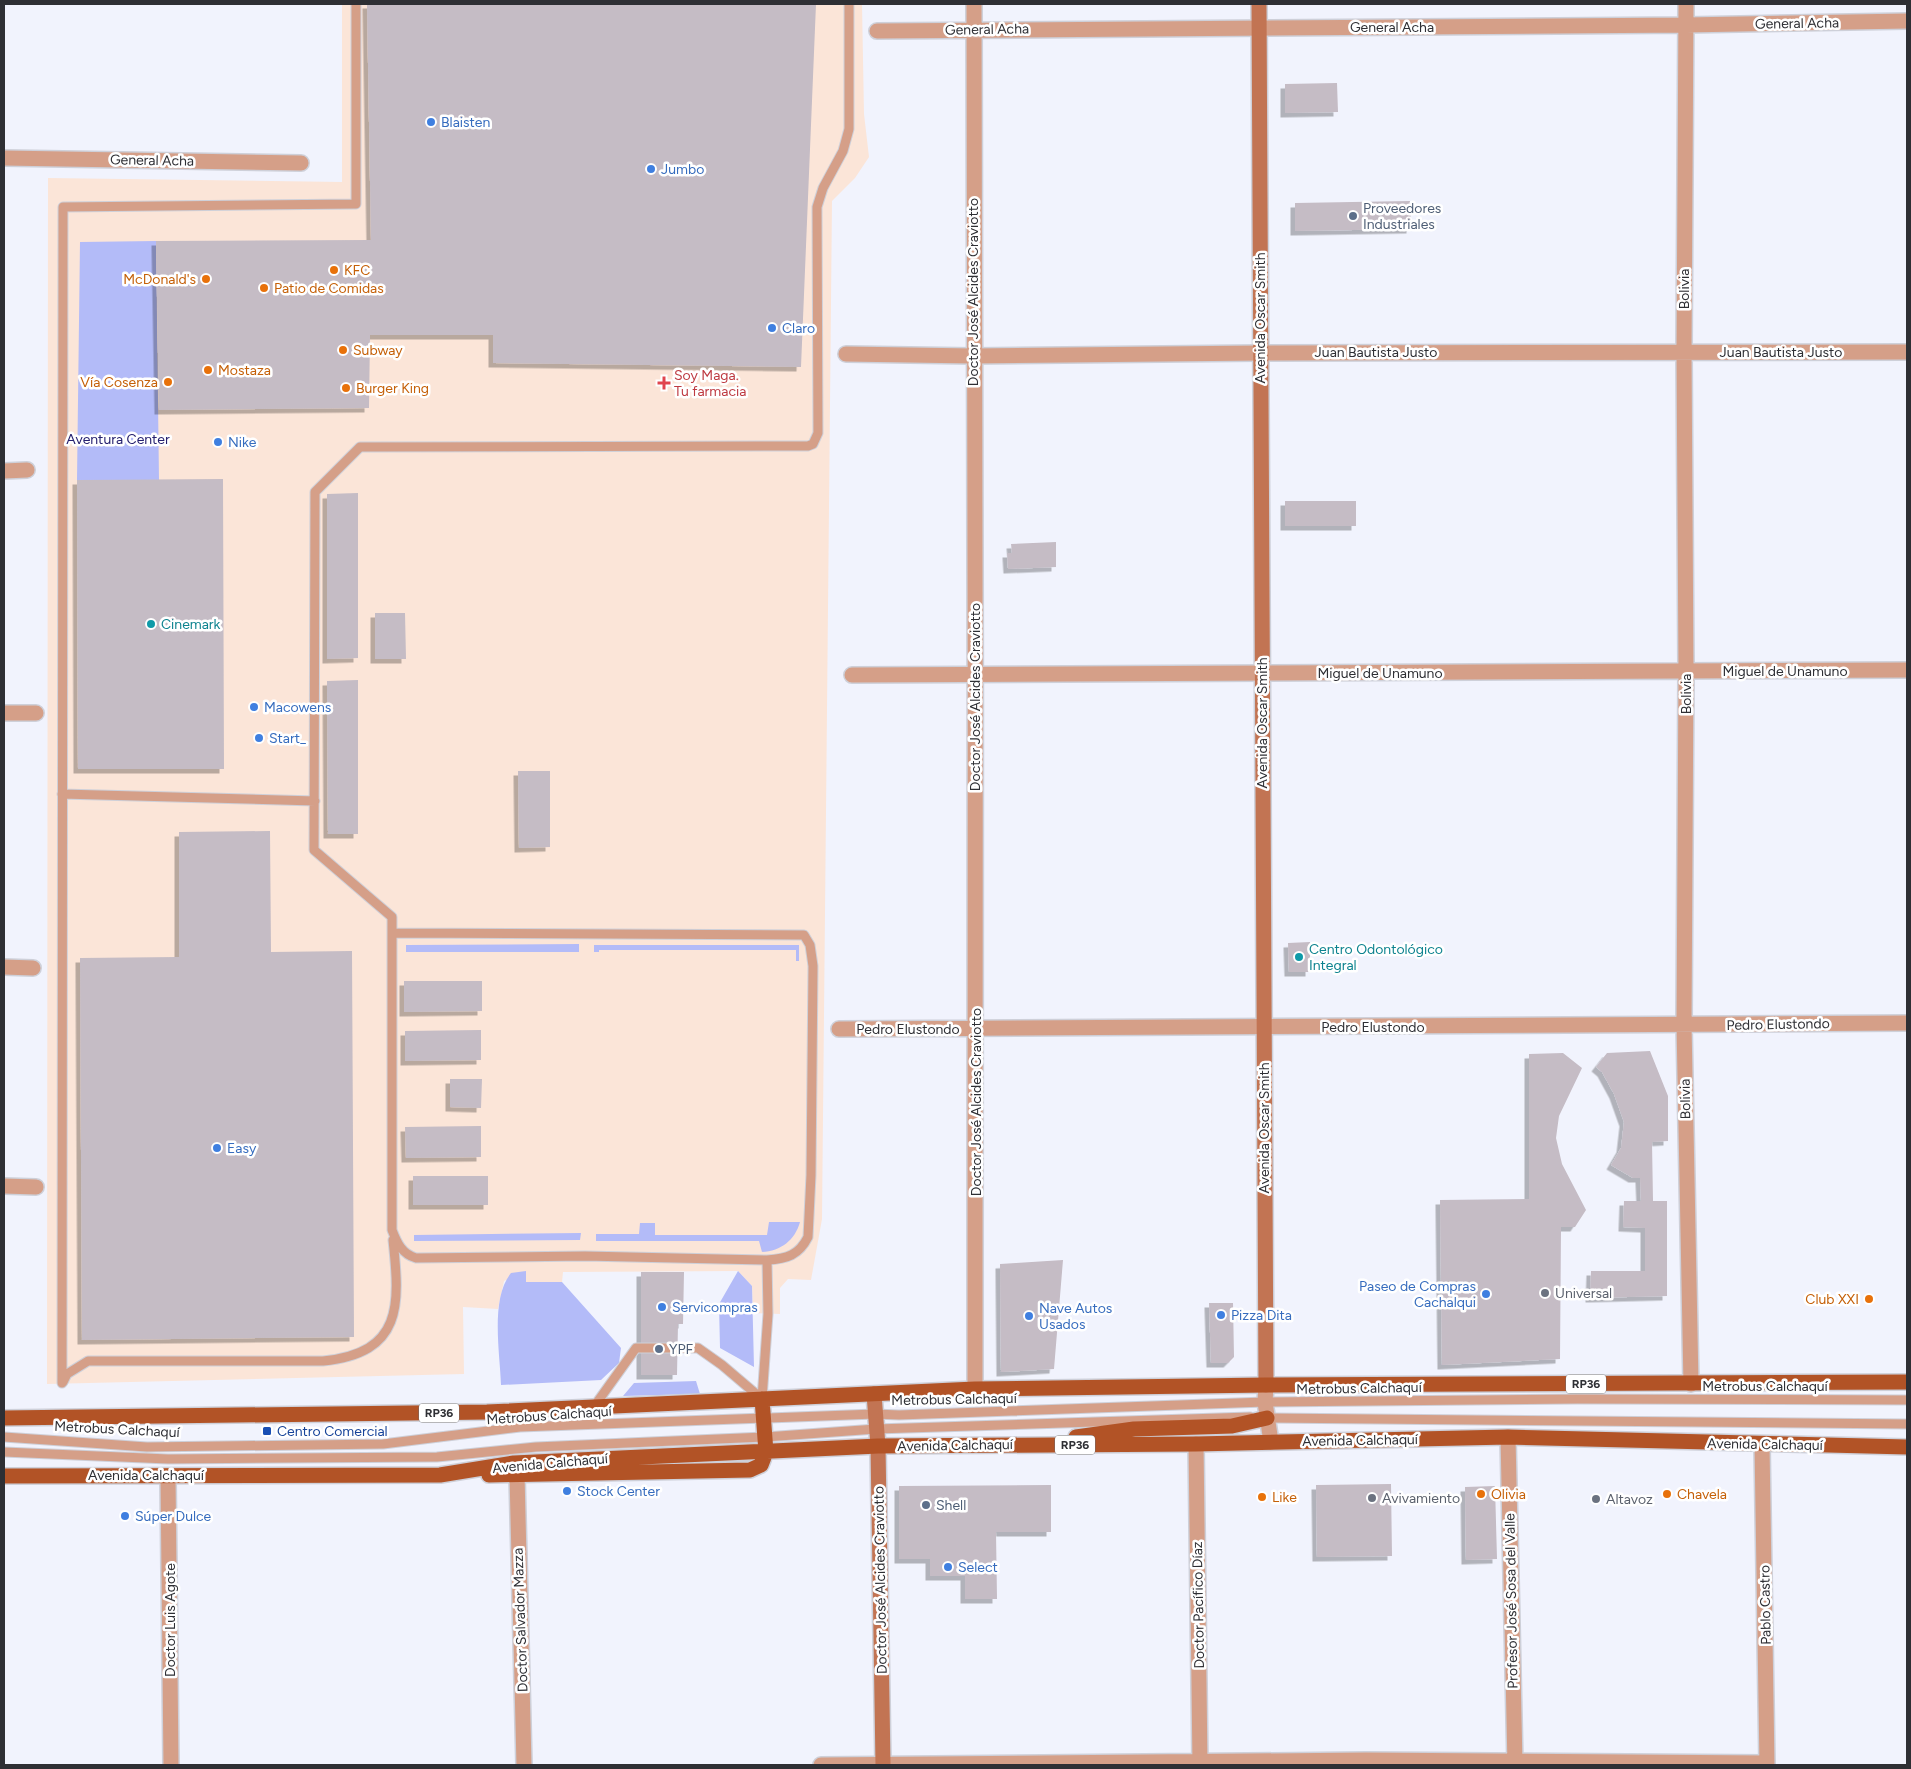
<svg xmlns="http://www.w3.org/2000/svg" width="1911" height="1769" font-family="Figtree,sans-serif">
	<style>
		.commercial { fill: #fbe5d8 }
		.green { fill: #b3bbf8 }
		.building { fill: #c5bcc5; filter: url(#shadow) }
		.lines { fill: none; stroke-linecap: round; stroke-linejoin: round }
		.lane-casing { stroke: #ced0d9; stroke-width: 11 }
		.street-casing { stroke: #ced0d9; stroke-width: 18 }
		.secondary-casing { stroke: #ced0d9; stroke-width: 18 }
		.primary-casing { stroke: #ced0d9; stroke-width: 18 }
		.lane { stroke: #d59f88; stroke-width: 9 }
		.street { stroke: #d59f88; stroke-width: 15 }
		.secondary { stroke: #c27453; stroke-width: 15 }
		.primary { stroke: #b25326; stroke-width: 15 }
		.shop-dot { fill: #3f7fe0; stroke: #fff; stroke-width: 2 }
		.service-dot { fill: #5c6f8a; stroke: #fff; stroke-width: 2 }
		.food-dot { fill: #e8710a; stroke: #fff; stroke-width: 2 }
		.health-dot { fill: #e0444e; stroke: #fff; stroke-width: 2 }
		.culture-dot { fill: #0f9aa8; stroke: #fff; stroke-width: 2 }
		.worship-dot { fill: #6b7280; stroke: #fff; stroke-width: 2 }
		.transit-dot { fill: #1a4fb4; stroke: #fff; stroke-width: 2 }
		.labels { text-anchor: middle; stroke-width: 5; stroke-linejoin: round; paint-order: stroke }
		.shield { fill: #fff; stroke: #6d6d71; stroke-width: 1 }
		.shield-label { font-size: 12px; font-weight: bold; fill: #2e2f34 }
		.street-label { font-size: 14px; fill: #2e2f34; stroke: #fff }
		.shop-label { font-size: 14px; fill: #366cbe; stroke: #fff; text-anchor: start }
		.service-label { font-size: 14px; fill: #4e5e75; stroke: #fff; text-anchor: start }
		.food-label { font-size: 14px; fill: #c56008; stroke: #fff; text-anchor: start }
		.health-label { font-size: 14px; fill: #be3a42; stroke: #fff; text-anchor: start }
		.park-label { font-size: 14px; fill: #25206f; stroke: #fff }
		.culture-label { font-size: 14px; fill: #0d838f; stroke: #fff; text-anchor: start }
		.worship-label { font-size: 14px; fill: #5b616d; stroke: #fff; text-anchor: start }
		.transit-label { font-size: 14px; fill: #164399; stroke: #fff; text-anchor: start }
	</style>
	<defs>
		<filter id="shadow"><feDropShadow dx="-4.5" dy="4.5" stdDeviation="0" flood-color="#0004"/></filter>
	</defs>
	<rect width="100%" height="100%" fill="#f1f3fd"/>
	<!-- commercial -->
	<path class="commercial" d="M342,4h520l2,110 5,43 -14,21 -23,23 -10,1018 -11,61 -23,-1 -8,9v26l-27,-1 -1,-27 -14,-15 -175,1 -1,10h-36v-11l-22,10 -6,28 -35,-2 1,67 -417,10 1,-1206 294,4z"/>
	<!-- green -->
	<path class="green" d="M156,241l3,239h-82l3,-238z
		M406,945l173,-1v8h-173z
		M594,945h205v16h-3v-11h-197v2h-5z
		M769,1222h31c-5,18 -19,29 -38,30l-3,-11h-163v-7h43l1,-11h15v12h112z
		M581,1233l-1,7 -166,1v-6z
		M526,1271v11h36l59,66 -2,15 -18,17 -100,5c-1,-32 -11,-86 10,-112z
		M738,1271l14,15 2,81 -34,-19 -1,-44z
		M696,1381l4,13 -77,2 11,-13z"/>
	<!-- building -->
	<path class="building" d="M367,4h449l-15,363 -308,-4v-28h-123l-1,73 -210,2 -3,-169 215,-1z
		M1337,83l1,29 -53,1v-29z
		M1410,201l1,28 -116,2v-28z
		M223,479l1,290h-146l-1,-289z
		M358,493v165l-31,1v-165z
		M1285,501h71v25h-71z
		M1056,542v25l-48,2 -1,-16h5l-1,-9z
		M375,613h30l1,46h-31z
		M358,680v154h-30l-1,-153z
		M518,771h32v76l-31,1z
		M270,831l1,121 81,-1 2,386 -272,3 -2,-382 99,-1v-125z
		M1310,942v30h-21l-1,-29z
		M404,981h78v30l-78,1z
		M481,1030v30l-76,1v-30z
		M1650,1051l18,45v45l-16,1 1,59h14v95l-77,2 1,-27h54v-43l-22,-1 1,-26h17l-1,-23h-7l-22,-13 10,-17 3,-26 -10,-28 -12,-22 -6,-5 11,-14z
		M1563,1053l19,15 -23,48 -3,22 6,26 24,46 -11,17h-14l-1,132 -118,6 -2,-165 89,-1v-145z
		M450,1079h32l-1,29 -31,-1z
		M481,1126v31l-75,1 -1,-31z
		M413,1176h75v29h-75z
		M1063,1260l-9,109 -53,3 -1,-108z
		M641,1272h43l-1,52h-5l-1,51h-36z
		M1209,1303h24l1,54 -6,6h-17z
		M1391,1484l1,72 -75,1 -1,-72z
		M1051,1485v47h-55l1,67h-32v-23h-35v-17h-31v-73z
		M1495,1486l2,73 -31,1 -1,-73z"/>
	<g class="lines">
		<defs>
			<path id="lane" d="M62,794l253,7
				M393,933l411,2 6,10 3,21 -2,209 -3,62c-9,18 -21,22 -41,23l-182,-4 -169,2c-14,-4 -19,-15 -24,-28v-313l-78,-67 1,-358 45,-45 448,-1 5,-2 5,-11 -1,-226 6,-19 20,-37 6,-22v-125
				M63,1382l4,-8 21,-13h235c80,-8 77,-56 70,-121
				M62,1383l1,-1176 293,-3v-200
				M762,1399l6,-85 -1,-54
				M593,1408l43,-60h62l24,17 40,34
				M1265,1418l642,6
				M4,1437l143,10 236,-3 137,-17 355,-13 24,1 366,-13 312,-3 330,1
				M4,1452l164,7 269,-2 99,-10 229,-10 111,-8 374,-12"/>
			<path id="street" d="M974,4c0,462 3,923 1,1385
				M1686,4l-2,348 2,319 -2,354 7,359
				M877,31l809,-6 221,-4
				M4,158l297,5
				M846,354l127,2 287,-3 647,-1
				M4,471l23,-1
				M852,675l1055,-5
				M4,713h32
				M4,967l29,1
				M839,1029l1068,-6
				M4,1186l32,1
				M1266,1385l-1,17 6,40
				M1508,1437l7,328
				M1196,1444l4,321
				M1762,1445l5,320
				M517,1475l7,290
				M168,1476l3,289
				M821,1765l545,-5 401,3"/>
			<path id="secondary" d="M1259,4l7,1381
				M874,1394l4,52 5,319"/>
			<path id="primary" d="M4,1418l483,-6 488,-23 291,-4 641,-3
				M1076,1437l58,-8 98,-3 35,-8
				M489,1475l261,-5 11,-5 5,-13 -4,-53
				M4,1476l436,-1 74,-12 364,-17 318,-2 312,-7 399,10"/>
		</defs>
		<!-- lane casing -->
		<use href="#lane" class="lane-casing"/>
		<!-- street casing -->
		<use href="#street" class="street-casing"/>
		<!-- secondary casing -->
		<use href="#secondary" class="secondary-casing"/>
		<!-- primary casing -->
		<use href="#primary" class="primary-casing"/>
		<!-- lane -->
		<use href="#lane" class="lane"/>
		<!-- street -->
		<use href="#street" class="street"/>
		<!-- secondary -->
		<use href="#secondary" class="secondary"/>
		<!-- primary -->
		<use href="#primary" class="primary"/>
	</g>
	<!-- markers -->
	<g class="shop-dot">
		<circle cx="431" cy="122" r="5"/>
		<circle cx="651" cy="169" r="5"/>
		<circle cx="772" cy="328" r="5"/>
		<circle cx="218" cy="442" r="5"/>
		<circle cx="254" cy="707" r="5"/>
		<circle cx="259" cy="738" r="5"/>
		<circle cx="217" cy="1148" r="5"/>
		<circle cx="1486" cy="1294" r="5"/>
		<circle cx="662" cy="1307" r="5"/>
		<circle cx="1221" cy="1315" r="5"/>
		<circle cx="1029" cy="1316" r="5"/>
		<circle cx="567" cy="1491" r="5"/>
		<circle cx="125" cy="1516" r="5"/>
		<circle cx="948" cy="1567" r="5"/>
	</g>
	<g class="service-dot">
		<circle cx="1353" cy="216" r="5"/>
		<circle cx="659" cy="1349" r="5"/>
		<circle cx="926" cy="1505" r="5"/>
	</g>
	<g class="food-dot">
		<circle cx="334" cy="270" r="5"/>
		<circle cx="206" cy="279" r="5"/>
		<circle cx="264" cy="288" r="5"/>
		<circle cx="343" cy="350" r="5"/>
		<circle cx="208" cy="370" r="5"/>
		<circle cx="168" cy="382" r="5"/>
		<circle cx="346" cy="388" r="5"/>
		<circle cx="1869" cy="1299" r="5"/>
		<circle cx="1481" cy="1494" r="5"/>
		<circle cx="1667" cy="1494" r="5"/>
		<circle cx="1262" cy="1497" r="5"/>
	</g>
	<path class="health-dot" d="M661.5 375.5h5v5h5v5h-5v5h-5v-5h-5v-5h5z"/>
	<g class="culture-dot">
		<circle cx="151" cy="624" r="5"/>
		<circle cx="1299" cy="957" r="5"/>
	</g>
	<g class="worship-dot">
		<circle cx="1545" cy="1293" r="5"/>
		<circle cx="1372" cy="1498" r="5"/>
		<circle cx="1596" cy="1499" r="5"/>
	</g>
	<rect class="transit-dot" x="262" y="1426" width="10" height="10" rx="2.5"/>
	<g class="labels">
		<!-- shield labels -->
		<g class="shield">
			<rect x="1566" y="1374.5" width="40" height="19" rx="4"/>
			<rect x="419" y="1403.5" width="40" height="19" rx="4"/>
			<rect x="1055" y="1435.5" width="40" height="19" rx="4"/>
		</g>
		<g class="shield-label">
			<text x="1586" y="1388">RP36</text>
			<text x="439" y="1417">RP36</text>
			<text x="1075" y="1449">RP36</text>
		</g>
		<!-- street labels -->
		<g class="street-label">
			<text transform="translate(1797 23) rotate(-1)" y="5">General Acha</text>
			<text x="1392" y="32">General Acha</text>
			<text transform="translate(987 29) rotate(-1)" y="5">General Acha</text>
			<text transform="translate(152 160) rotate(1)" y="5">General Acha</text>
			<text transform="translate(1684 289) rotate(-90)" y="5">Bolivia</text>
			<text transform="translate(973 292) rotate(-90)" y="5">Doctor José Alcides Craviotto</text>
			<text transform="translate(1260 318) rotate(-90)" y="5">Avenida Oscar Smith</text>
			<text x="1376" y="357">Juan Bautista Justo</text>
			<text x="1781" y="357">Juan Bautista Justo</text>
			<text x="1785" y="676">Miguel de Unamuno</text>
			<text x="1380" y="678">Miguel de Unamuno</text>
			<text transform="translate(1686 694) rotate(-90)" y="5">Bolivia</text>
			<text transform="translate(975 697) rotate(-90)" y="5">Doctor José Alcides Craviotto</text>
			<text transform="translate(1262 723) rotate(-90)" y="5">Avenida Oscar Smith</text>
			<text transform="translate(1778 1024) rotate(-1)" y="5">Pedro Elustondo</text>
			<text x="1373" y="1032">Pedro Elustondo</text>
			<text x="908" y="1034">Pedro Elustondo</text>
			<text transform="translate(1685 1099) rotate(-91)" y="5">Bolivia</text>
			<text transform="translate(976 1102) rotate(-90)" y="5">Doctor José Alcides Craviotto</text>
			<text transform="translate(1264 1128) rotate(-90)" y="5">Avenida Oscar Smith</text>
			<text x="1765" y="1391">Metrobus Calchaquí</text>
			<text transform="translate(1359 1388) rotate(-1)" y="5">Metrobus Calchaquí</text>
			<text transform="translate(954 1399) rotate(-1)" y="5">Metrobus Calchaquí</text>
			<text transform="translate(549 1415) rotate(-4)" y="5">Metrobus Calchaquí</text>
			<text transform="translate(117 1429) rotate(3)" y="5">Metrobus Calchaquí</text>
			<text transform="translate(1360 1440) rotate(-1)" y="5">Avenida Calchaquí</text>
			<text transform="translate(1765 1444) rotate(1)" y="5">Avenida Calchaquí</text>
			<text transform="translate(955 1445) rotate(-1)" y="5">Avenida Calchaquí</text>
			<text transform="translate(550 1463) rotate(-5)" y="5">Avenida Calchaquí</text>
			<text x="146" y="1480">Avenida Calchaquí</text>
			<text transform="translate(880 1580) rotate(-91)" y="5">Doctor José Alcides Craviotto</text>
			<text transform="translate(1511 1601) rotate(-91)" y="5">Profesor José Sosa del Valle</text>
			<text transform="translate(1198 1605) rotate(-91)" y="5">Doctor Pacífico Díaz</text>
			<text transform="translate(1765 1605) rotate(-91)" y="5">Pablo Castro</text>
			<text transform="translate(170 1620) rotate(-90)" y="5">Doctor Luis Agote</text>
			<text transform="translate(520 1620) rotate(-92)" y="5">Doctor Salvador Mazza</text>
		</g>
		<!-- shop labels -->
		<g class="shop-label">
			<text x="441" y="127">Blaisten</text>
			<text x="661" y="174">Jumbo</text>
			<text x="782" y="333">Claro</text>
			<text x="228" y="447">Nike</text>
			<text x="264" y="712">Macowens</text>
			<text x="269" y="743">Start_</text>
			<text x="227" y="1153">Easy</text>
			<text x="1476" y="1291" text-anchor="end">Paseo de Compras<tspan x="1476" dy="16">Cachalqui</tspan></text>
			<text x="672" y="1312">Servicompras</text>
			<text x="1039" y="1313">Nave Autos<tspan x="1039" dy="16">Usados</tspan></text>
			<text x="1231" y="1320">Pizza Dita</text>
			<text x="577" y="1496">Stock Center</text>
			<text x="135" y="1521">Súper Dulce</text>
			<text x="958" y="1572">Select</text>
		</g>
		<!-- service labels -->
		<g class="service-label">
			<text x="1363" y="213">Proveedores<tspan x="1363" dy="16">Industriales</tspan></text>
			<text x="669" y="1354">YPF</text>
			<text x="936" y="1510">Shell</text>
		</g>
		<!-- food labels -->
		<g class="food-label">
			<text x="344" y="275">KFC</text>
			<text x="196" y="284" text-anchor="end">McDonald's</text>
			<text x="274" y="293">Patio de Comidas</text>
			<text x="353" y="355">Subway</text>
			<text x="218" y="375">Mostaza</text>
			<text x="158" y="387" text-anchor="end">Vía Cosenza</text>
			<text x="356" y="393">Burger King</text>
			<text x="1859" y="1304" text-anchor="end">Club XXI</text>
			<text x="1491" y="1499">Olivia</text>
			<text x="1677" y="1499">Chavela</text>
			<text x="1272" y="1502">Like</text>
		</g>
		<!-- health labels -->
		<g class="health-label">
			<text x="674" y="380">Soy Maga.<tspan x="674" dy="16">Tu farmacia</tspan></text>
		</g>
		<!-- park labels -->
		<g class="park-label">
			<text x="118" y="444">Aventura Center</text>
		</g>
		<!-- culture labels -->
		<g class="culture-label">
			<text x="161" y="629">Cinemark</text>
			<text x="1309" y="954">Centro Odontológico<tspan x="1309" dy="16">Integral</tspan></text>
		</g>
		<!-- worship labels -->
		<g class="worship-label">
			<text x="1555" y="1298">Universal</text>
			<text x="1382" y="1503">Avivamiento</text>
			<text x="1606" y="1504">Altavoz</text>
		</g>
		<!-- transit labels -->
		<g class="transit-label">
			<text x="277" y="1436">Centro Comercial</text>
		</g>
	</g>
	<!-- border -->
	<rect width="1911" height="1769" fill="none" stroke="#2e2f34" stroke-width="10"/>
</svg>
